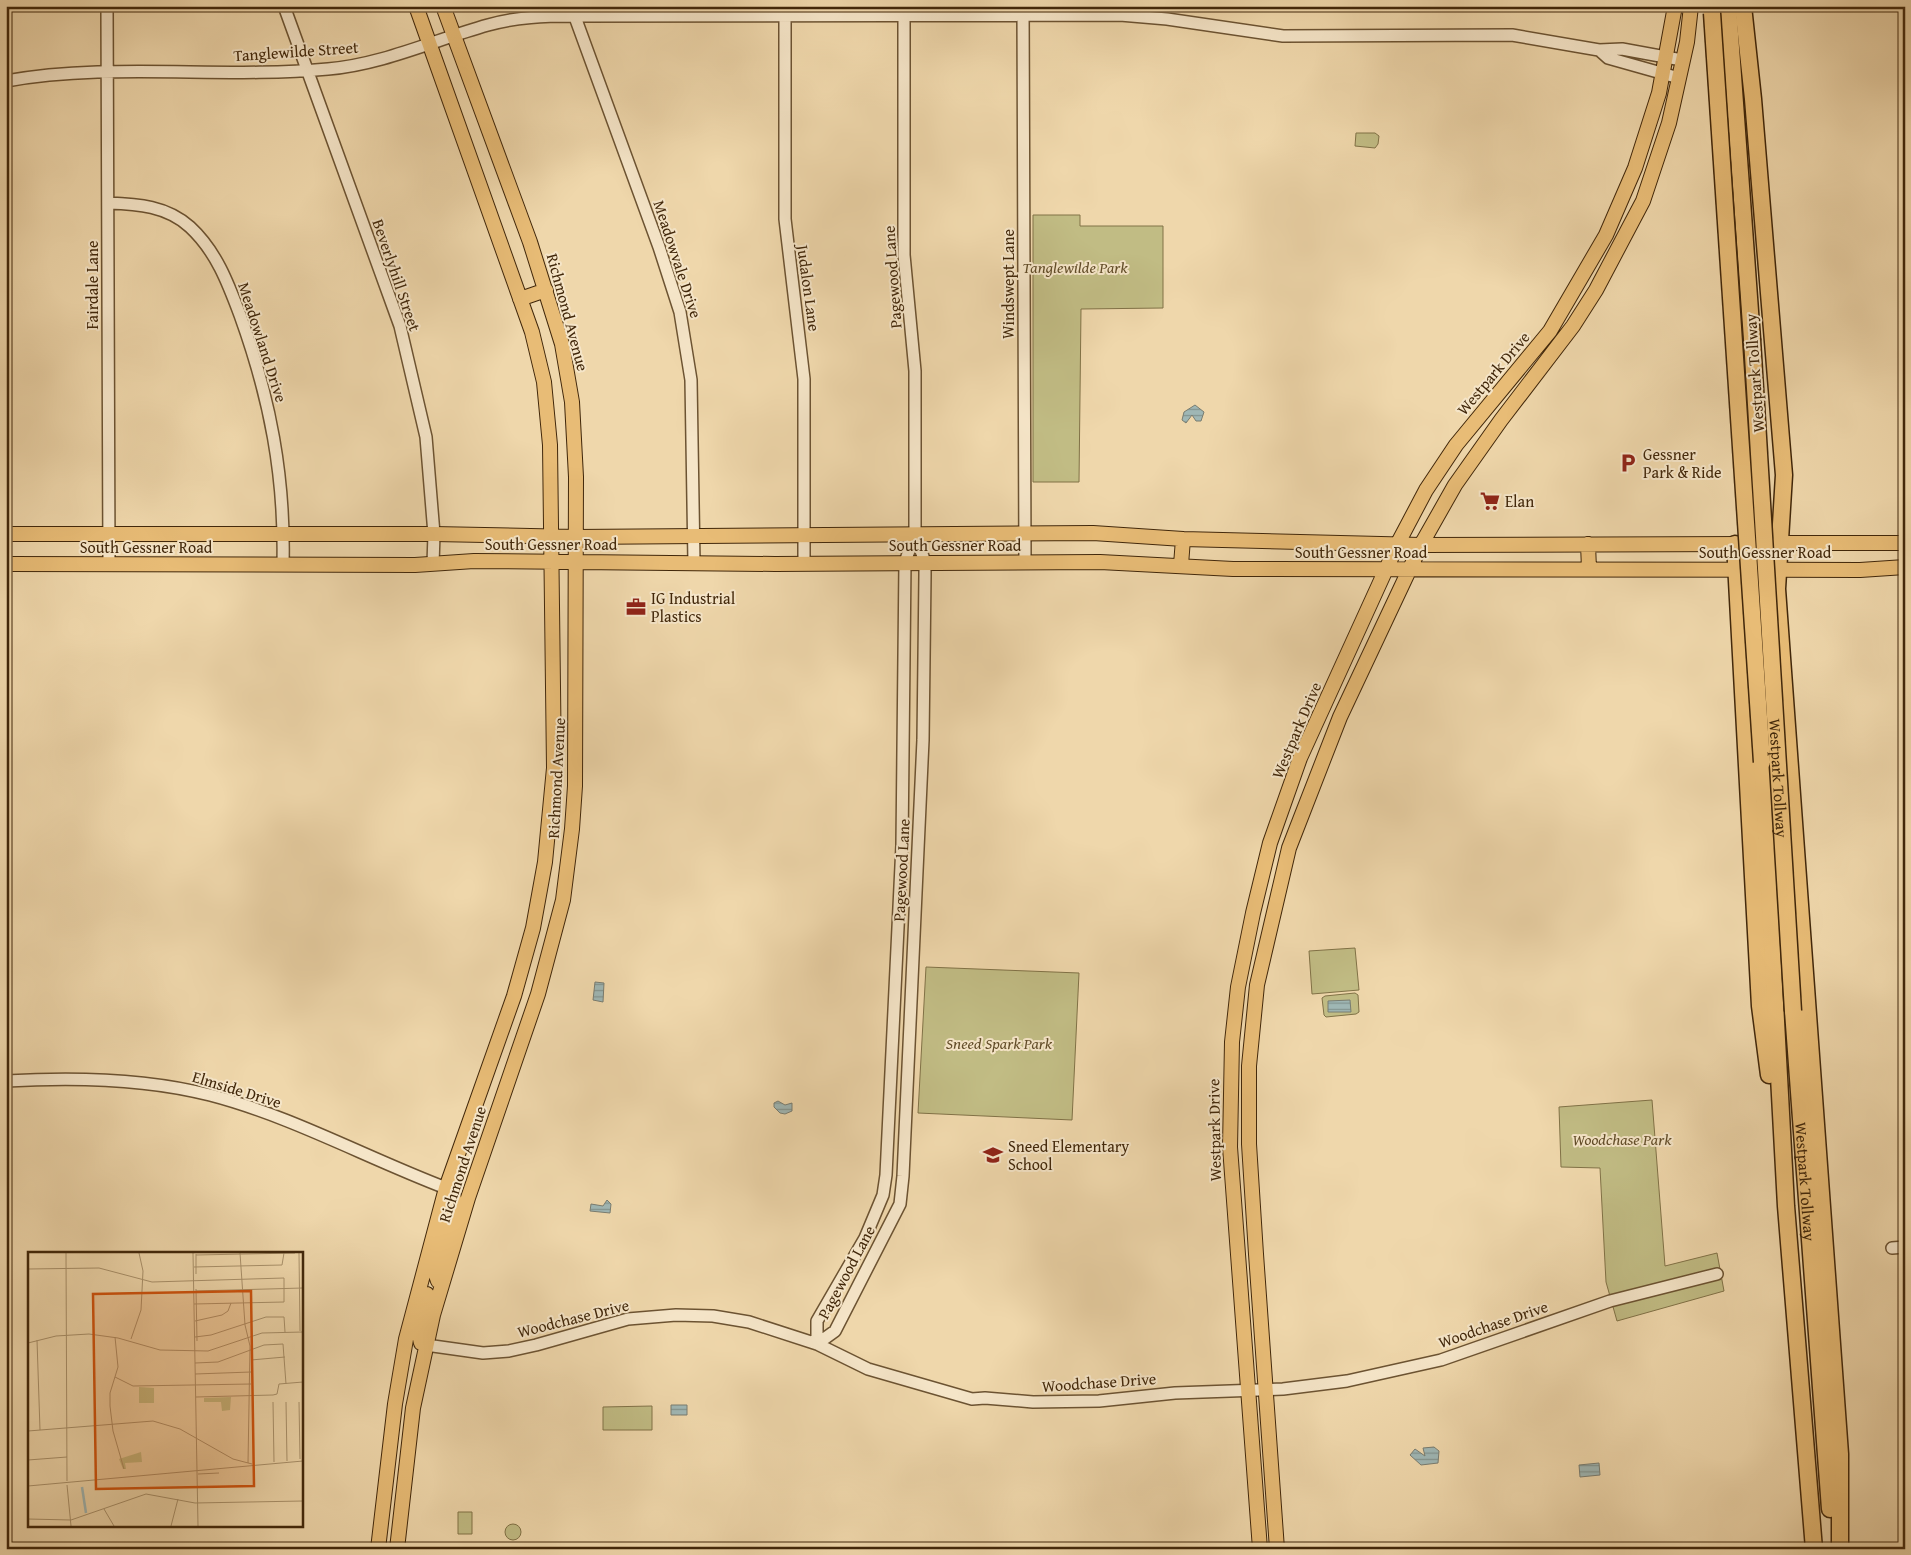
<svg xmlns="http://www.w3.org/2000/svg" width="1911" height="1555" font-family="'Gentium Book Plus',serif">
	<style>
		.green { fill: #c1bc84; stroke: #817247 }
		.water { fill: url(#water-rules); stroke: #797d71 }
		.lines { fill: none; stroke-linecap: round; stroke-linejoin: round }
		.minor-casing { stroke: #6c5332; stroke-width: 14 }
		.major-casing { stroke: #41270a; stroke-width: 16 }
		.highway-casing { stroke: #41270a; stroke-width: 19 }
		.minor { stroke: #f5e5c8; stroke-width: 11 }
		.major { stroke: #e8bc76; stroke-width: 14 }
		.highway { stroke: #e8bc76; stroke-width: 16 }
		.highway-bridge-casing { stroke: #41270a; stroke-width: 19; stroke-linecap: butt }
		.highway-bridge { stroke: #e8bc76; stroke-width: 16 }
		.labels { text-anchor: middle; stroke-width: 4; stroke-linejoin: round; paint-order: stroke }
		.street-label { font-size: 16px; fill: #41270a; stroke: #f5e5c8 }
		.park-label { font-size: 16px; font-style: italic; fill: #614c28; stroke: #f5e5c8 }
		.poi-label { font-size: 16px; fill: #41270a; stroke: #f5e5c8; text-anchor: start }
		.inset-river { fill: none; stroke: #9fb7b5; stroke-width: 2.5 }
		.inset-road { fill: none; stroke: #a9916b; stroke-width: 1 }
		.view { fill: #cf520c; fill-opacity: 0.15; stroke: #cf520c; stroke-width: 2.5 }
		.inset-edge { fill: none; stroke: #41270a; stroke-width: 2.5 }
	</style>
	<defs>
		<pattern id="water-rules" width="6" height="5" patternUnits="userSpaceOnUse" patternTransform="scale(1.25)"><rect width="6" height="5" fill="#9fb7b5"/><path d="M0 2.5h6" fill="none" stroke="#839591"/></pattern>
	</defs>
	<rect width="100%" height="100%" fill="#efd7ab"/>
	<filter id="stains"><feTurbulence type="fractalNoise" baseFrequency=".004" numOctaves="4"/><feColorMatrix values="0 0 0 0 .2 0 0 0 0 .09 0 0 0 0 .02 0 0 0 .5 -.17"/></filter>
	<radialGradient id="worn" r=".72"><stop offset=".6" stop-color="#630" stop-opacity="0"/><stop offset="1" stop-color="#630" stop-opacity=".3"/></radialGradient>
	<!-- green -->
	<path class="green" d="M1356,133h19l4,3 -1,8 -3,4 -20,-2z
		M1033,215h47v11h83v82l-82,1 -2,173h-46z
		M1355,948l4,42 -47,4 -3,-43z
		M926,967l153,6 -7,147 -154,-7z
		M1355,993l3,2 1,17 -3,2 -30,3 -2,-2 -2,-17 3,-2z
		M1652,1100l13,166 52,-13 7,38 -107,30 -11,-39 -6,-114 -39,-1 -2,-60z
		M652,1406v24h-49v-23z
		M458,1512h14v22h-14z
		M505 1532a8 8 0 1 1 16 0a8 8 0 1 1-16 0Z"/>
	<!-- water -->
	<path class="water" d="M1195,405l9,7 -3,9h-5l-4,-6 -6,8 -4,-3 2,-8z
		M595,982l9,1 -1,19 -10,-2z
		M1350,1000l1,12h-23v-11z
		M778,1101l7,4 7,-2v8l-7,3 -5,-1 -6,-6v-4z
		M607,1200l4,4 -1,9 -20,-2 1,-7 12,2z
		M671,1405h16v10h-16z
		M1434,1447l5,4 -1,12 -17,2 -11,-10 5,-6 10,7 -2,-8z
		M1599,1463l1,12 -20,2 -1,-12z"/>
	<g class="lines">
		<defs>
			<path id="minor" d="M107,6l2,558
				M284,6l116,320 26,111 8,97 -1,30
				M571,6l88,241 21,65 11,68 3,183
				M1023,6l2,556
				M785,16v203l19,160v185
				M1599,50l9,8 71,20
				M6,81c106,-19 215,-2 322,-12 56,-5 106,-29 160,-44 28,-8 57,-9 86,-9l546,-1 47,4 116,17 229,-1 87,15 23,-1 60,11
				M108,203c30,1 59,3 82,24 26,24 38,56 50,88 30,83 45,161 43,249
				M6,1081c67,-4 138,-3 204,14 81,21 157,63 236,93
				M1892,1248l13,-1
				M817,1344l18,-13 65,-127 3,-28 20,-436 2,-165v-13l-10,-28v-163l-11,-116v-238
				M817,1344v-23l48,-83 18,-43 3,-20 16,-330 3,-283 10,-28
				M426,1345l57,8 26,-2 27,-6 92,-26 48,-4 37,1 36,6 68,22 51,25 104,30 13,-1 48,4 66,-1 76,-8 108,-4 64,-8 94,-21 169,-59 107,-27"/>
			<path id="major" d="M520,299l26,-9
				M6,534h428l142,3 517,-4 90,6 238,6 323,-1
				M1771,543h134
				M1588,544l1,25
				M6,564l409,1 59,-4 301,3 325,-2 133,7 627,1 45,-3
				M1181,565l2,-26
				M438,1281l-2,-6 18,-76 -1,-5 -7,-6
				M426,1345l-5,-2 -3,-13 9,-36
				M378,1549l17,-145 11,-65 40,-151 68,-192 19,-68 12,-66 9,-94 -4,-323 -6,-63 -12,-50 -116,-326
				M397,1549l16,-141 20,-93 35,-117 70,-204 25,-94 9,-71 3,-43 1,-309 -4,-75 -10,-58 -32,-102 -87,-236
				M1260,1549l-30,-402 2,-105 6,-55 15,-74 17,-70 30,-85 98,-215 28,-53 30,-45 94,-114 56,-96 29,-67 24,-75 16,-87
				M1277,1549l-21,-295 -7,-110v-78l8,-81 32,-137 51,-131 81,-172 34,-60 46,-65 72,-94 23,-36 47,-89 26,-78 18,-81 4,-36"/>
			<g id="highway">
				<path d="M1728,6l24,333"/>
				<path d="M1743,6l10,93 31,376 -7,114 63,865v95"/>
				<path d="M1735,544l25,462 9,69"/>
				<path d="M1762,762l24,444 28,343"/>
				<path id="s1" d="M1793,1011l37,498"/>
			</g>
		</defs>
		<!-- minor casing -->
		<use href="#minor" class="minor-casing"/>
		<!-- major casing -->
		<use href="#major" class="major-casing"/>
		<!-- highway casing -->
		<use href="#highway" class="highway-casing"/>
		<!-- minor -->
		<use href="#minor" class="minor"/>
		<!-- major -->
		<use href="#major" class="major"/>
		<!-- highway -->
		<use href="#highway" class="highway"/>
		<defs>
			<g id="highway-bridge">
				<path d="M1712,13l50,749"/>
				<path id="s2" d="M1752,339l41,672"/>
			</g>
		</defs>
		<!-- highway-bridge casing -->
		<use href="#highway-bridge" class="highway-bridge-casing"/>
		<!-- highway-bridge -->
		<use href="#highway-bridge" class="highway-bridge"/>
	</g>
	<!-- icons -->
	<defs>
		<symbol id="parking-bare" viewBox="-9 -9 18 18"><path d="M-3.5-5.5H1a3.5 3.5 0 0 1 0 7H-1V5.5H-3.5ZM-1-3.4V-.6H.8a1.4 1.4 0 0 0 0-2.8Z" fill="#8f2418" stroke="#f5e5c8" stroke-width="2.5" paint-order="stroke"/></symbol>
		<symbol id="supermarket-bare" viewBox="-9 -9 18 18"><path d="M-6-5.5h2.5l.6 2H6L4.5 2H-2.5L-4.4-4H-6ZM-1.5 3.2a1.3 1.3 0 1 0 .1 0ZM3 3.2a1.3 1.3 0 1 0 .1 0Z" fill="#8f2418" stroke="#f5e5c8" stroke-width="2.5" paint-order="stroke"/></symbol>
		<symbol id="office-bare" viewBox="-9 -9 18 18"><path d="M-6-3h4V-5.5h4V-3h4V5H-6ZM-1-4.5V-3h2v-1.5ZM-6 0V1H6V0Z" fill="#8f2418" stroke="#f5e5c8" stroke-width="2.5" paint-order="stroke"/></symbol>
		<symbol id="school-bare" viewBox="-9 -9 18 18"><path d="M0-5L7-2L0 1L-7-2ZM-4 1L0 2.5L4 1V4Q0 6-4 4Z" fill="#8f2418" stroke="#f5e5c8" stroke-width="2.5" paint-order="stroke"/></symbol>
	</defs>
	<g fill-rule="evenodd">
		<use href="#parking-bare" x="1614" y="449" width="28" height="28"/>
		<use href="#supermarket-bare" x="1476" y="487" width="28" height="28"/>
		<use href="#office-bare" x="622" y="593" width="28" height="28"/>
		<use href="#school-bare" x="979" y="1141" width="28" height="28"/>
	</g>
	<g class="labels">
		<!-- street labels -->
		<g class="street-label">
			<text transform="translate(296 51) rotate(-4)" y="6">Tanglewilde Street</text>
			<text transform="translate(678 259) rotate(72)" y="6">Meadowvale Drive</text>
			<text transform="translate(397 275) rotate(71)" y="6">Beverlyhill Street</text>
			<text transform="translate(892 277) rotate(-94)" y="6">Pagewood Lane</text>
			<text transform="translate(1008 284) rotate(-90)" y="6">Windswept Lane</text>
			<text transform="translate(92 285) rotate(-90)" y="6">Fairdale Lane</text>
			<text transform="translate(809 288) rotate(82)" y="6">Judalon Lane</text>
			<text transform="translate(568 312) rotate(75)" y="6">Richmond Avenue</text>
			<text transform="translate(263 342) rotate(72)" y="6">Meadowland Drive</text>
			<text transform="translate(1493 373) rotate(-50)" y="6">Westpark Drive</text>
			<text transform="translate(1754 373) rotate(-94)" y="6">Westpark Tollway</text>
			<text x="551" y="550">South Gessner Road</text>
			<text x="955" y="551">South Gessner Road</text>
			<text x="146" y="553">South Gessner Road</text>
			<text x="1361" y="558">South Gessner Road</text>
			<text x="1765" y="558">South Gessner Road</text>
			<text transform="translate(1296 730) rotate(-67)" y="6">Westpark Drive</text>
			<text transform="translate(556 778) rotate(-87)" y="6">Richmond Avenue</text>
			<text dy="6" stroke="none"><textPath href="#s2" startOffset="440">Westpark Tollway</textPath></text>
			<text transform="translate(901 870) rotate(-87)" y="6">Pagewood Lane</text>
			<text transform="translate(237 1089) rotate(17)" y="6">Elmside Drive</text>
			<text transform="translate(1214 1130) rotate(-91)" y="6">Westpark Drive</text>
			<text transform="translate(462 1164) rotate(-72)" y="6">Richmond Avenue</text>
			<text dy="6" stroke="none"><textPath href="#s1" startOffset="171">Westpark Tollway</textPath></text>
			<text transform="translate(846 1272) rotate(-62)" y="6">Pagewood Lane</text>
			<text transform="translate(573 1318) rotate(-14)" y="6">Woodchase Drive</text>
			<text transform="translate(1493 1324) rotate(-19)" y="6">Woodchase Drive</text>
			<text transform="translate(1099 1382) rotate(-4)" y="6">Woodchase Drive</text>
		</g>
		<!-- park labels -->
		<g class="park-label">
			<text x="1075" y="273">Tanglewilde Park</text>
			<text x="999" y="1049">Sneed Spark Park</text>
			<text x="1622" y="1145">Woodchase Park</text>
		</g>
		<!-- poi labels -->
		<g class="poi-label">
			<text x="1643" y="460">Gessner<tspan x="1643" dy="18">Park &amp; Ride</tspan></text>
			<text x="1505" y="507">Elan</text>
			<text x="651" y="604">IG Industrial<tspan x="651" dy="18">Plastics</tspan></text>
			<text x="1008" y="1152">Sneed Elementary<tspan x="1008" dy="18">School</tspan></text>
		</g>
	</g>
	<!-- overview -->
	<g transform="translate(28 1252)">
		<rect width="275" height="275" fill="#efd7ab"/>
		<path d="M111,135l15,1v15h-15zM203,145l-1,13 -8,1 -1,-9h-17v-4zM113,200l1,10 -17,1 1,6h-3l-4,-10z" fill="#c1bc84"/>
		<path class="inset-river" d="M54,235l4,26"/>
		<path class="inset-road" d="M38,1l1,228M165,1l5,273M212,1l5,72 5,21 -2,117M271,1l1,78M168,2v20M168,3l99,-2M166,15l88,-2 2,-12M0,17l71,-1 53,14 132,-4v24l-90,2M168,37l1,52M168,39l107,-3M167,69l27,-6 6,-4 3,-8M87,85l3,30 -8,26v13l3,25 11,38M167,85l16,-2 55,-18h18l1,15M103,87l10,-29 2,-39 -4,-18M9,88l3,90M0,91l28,-7 33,-2 29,4 42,12 48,1 54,-18 41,-1M223,108l34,-3M167,111l23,-1 46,-17 19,-1 3,40M167,122l56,-2M87,125l18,9 118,-2M245,143l4,-1 2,-10 24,-2M168,145l77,-2M245,150l1,60M258,150l1,59M271,150l1,57M0,179l125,-10 27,8 53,30 19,5M0,208l39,-3M170,222l21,-1M39,233l4,41M0,234l275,-25M76,257l10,17M0,267l43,1 75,-26 49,9 108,-2M143,274l7,-27"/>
		<path class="view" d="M223,39l3,195 -158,3 -3,-195z"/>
		<rect width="275" height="275" class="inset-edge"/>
	</g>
	<!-- margin -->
	<rect width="1911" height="1555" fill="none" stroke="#efd7ab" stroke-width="25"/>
	<rect x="8" y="8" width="1896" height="1540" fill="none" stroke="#41270a" stroke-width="2.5"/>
	<rect x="12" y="12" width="1886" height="1530" fill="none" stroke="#41270a"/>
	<rect width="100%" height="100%" filter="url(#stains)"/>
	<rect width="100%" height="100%" fill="url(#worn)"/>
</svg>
